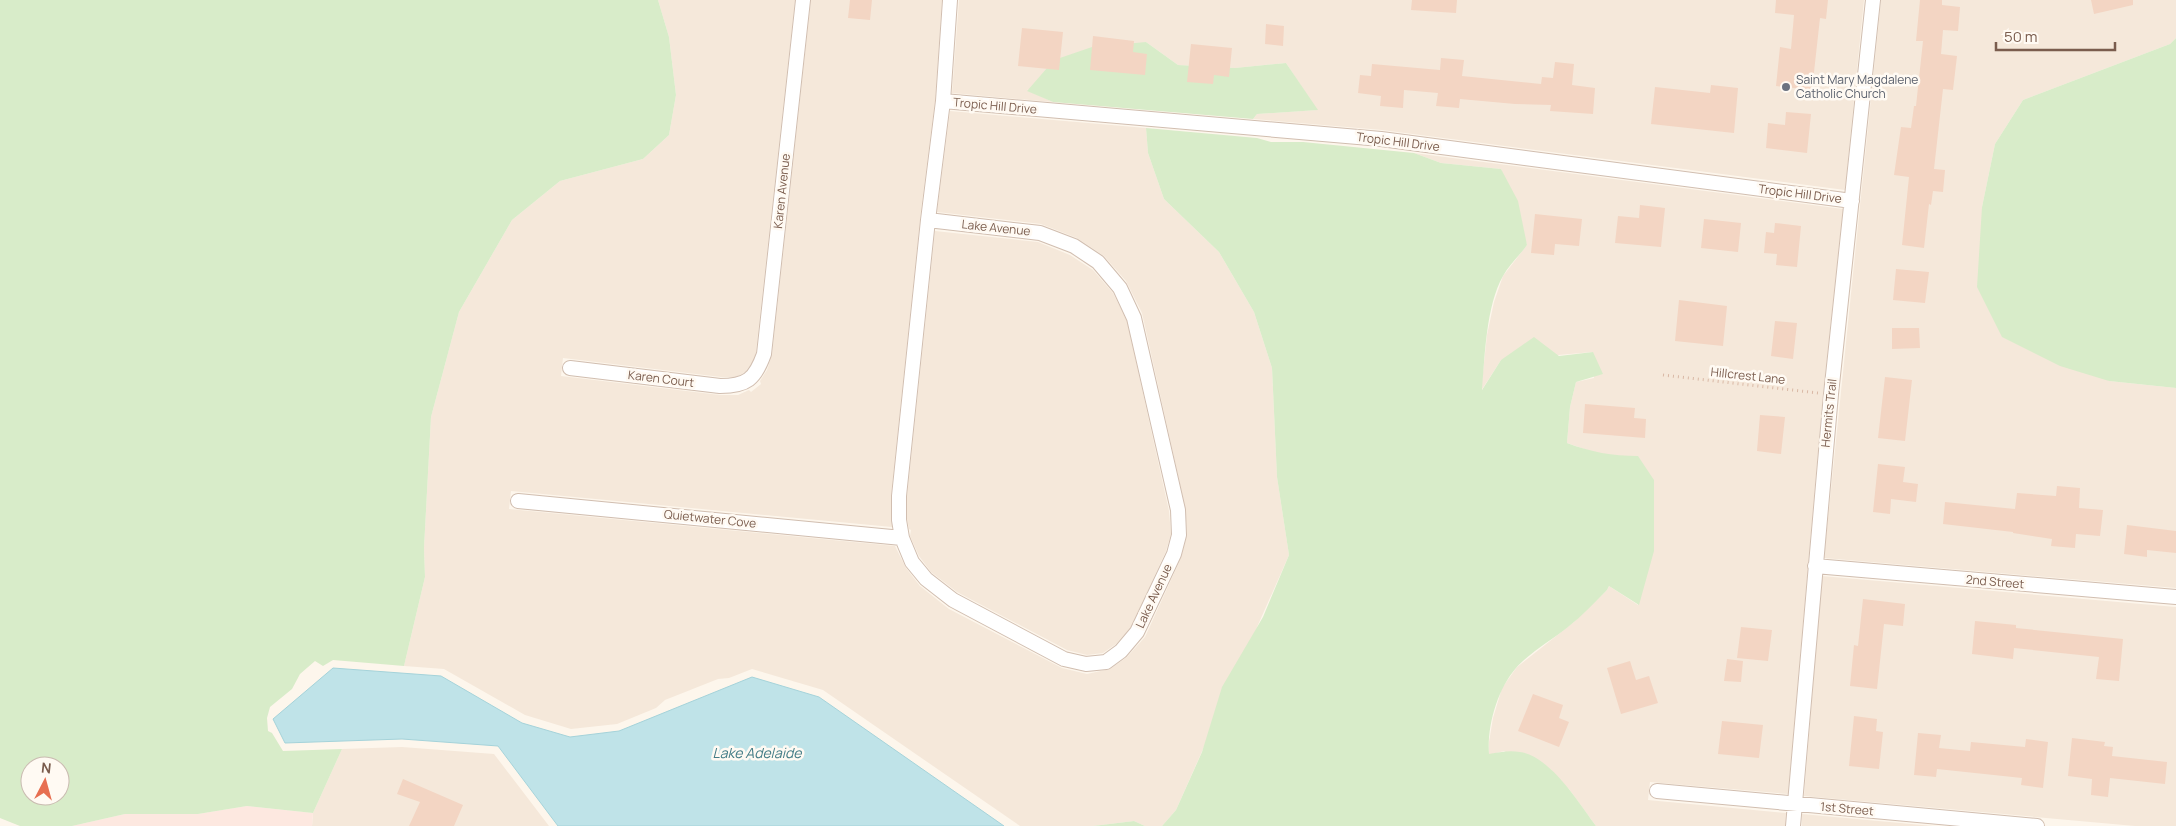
<svg xmlns="http://www.w3.org/2000/svg" width="2176" height="826" font-family="Manrope,sans-serif">
	<style>
		.residential { fill: #f5e8da }
		.commercial { fill: #fde8e0 }
		.green { fill: #d8ecc9; fill-rule: evenodd }
		.water { fill: #bfe3e8; stroke: #a5d3da }
		.building { fill: #f3d5c3 }
		.lines { fill: none; stroke-linecap: round; stroke-linejoin: round }
		.minor-casing { stroke: #d1beb0; stroke-width: 16 }
		.path { stroke: #d9b8a5; stroke-width: 3; stroke-dasharray: 1 4; stroke-linecap: butt }
		.minor { stroke: #fff; stroke-width: 14 }
		.worship-dot { fill: #6b7280; stroke: #fffaf3; stroke-width: 2 }
		.labels { text-anchor: middle; stroke-width: 5; stroke-linejoin: round; paint-order: stroke }
		.worship-label { font-size: 12px; fill: #5b616d; stroke: #fffaf3; text-anchor: start }
		.street-label { font-size: 12px; fill: #7a5c4d; stroke: #fffaf3 }
		.water-label { font-size: 14px; font-style: italic; fill: #437c86; stroke: #fffaf3 }
	</style>
	<rect width="100%" height="100%" fill="#fdf6ec"/>
	<!-- residential -->
	<path class="residential" d="M658,0h137l-39,352 -3,10 -8,10 -9,5h-15l-158,-19 -2,18 159,19h18l11,-5 2,2 10,-8 -1,-3 7,-11 5,-15 39,-355h131l-7,101 -14,109 -30,286 1,31 -381,-36 -2,18 386,37 11,22 14,18 29,23 113,59 25,6 23,-5 17,-12 18,-20 36,-79 6,-24 -2,-27 -43,-194 -16,-32 -22,-25 -27,-18 -36,-14 -104,-12 13,-101 196,17 2,25 16,46 55,53 35,60 18,56 5,109 12,78 -113,255 -14,16h-17l-11,-5 -41,5h-73l-197,-136 -71,-21 -23,9 -11,1 -53,21 -9,8 -39,16 -46,5 -46,-14 -81,-46 -40,-3 21,-89 -1,-29 7,-131 28,-105 53,-92 48,-39 83,-22 26,-24 7,-40 -7,-58z
		M959,0h905l-19,190 -463,-60 -129,-11 4,-5 60,-4 -31,-47 -51,5 -57,-3 -32,-23 -119,48 26,12 -101,-9z
		M1881,0h295v38l-6,6 -147,56 -28,44 -13,63 127,174 67,7v200l-352,-30z
		M1414,153l429,56 -20,185 -35,400 -138,-12 -2,18 138,13 -1,13h-189l-27,-37 -65,-38 -15,4v-13l4,-24 9,-30 15,-21 57,-45 33,-32 2,-4 29,19v-149h-26l-19,-4 -26,-9 3,-36 6,-25 18,-4 -1,-26 -92,8 -20,31 6,-56 7,-33 9,-26 24,-31 -26,-76 -60,-6z
		M935,231l103,11 32,13 23,15 20,23 14,28 42,190 2,23 -5,17 -35,76 -15,17 -13,9 -16,2 -20,-5 -110,-58 -26,-20 -12,-16 -9,-20 1,-6 -2,-1 -2,-10v-22z
		M1822,576l354,31v219h-41l-331,-30z
		M402,747l92,7 55,72h-237l1,-13 29,-64z
		M1802,814l131,12h-131z"/>
	<!-- commercial -->
	<path class="commercial" d="M247,806l66,7 -1,13h-240l53,-12h73z"/>
	<!-- green -->
	<path class="green" d="M0,0h658l11,37 7,58 -7,40 -26,24 -83,22 -48,39 -53,92 -28,105 -7,131 1,29 -21,89 -71,-6 -10,6 -8,-5 -15,13 -8,15 -22,18 -3,11 1,13 4,2 11,18 59,-2 -29,64 -66,-7 -49,8h-73l-53,12h-52l-20,-8zM30,766h30v30h-30z
		M2176,38v350l-67,-7 -49,-15 -58,-29 -25,-50 5,-80 13,-63 28,-44 147,-56z
		M1146,42l32,23 57,3 51,-5 32,47 -61,4 -4,5 -200,-17 -26,-11 27,-31 38,-13z
		M1146,128l111,10 14,4h32l111,11 27,10 60,6 17,32 9,44c-7,10 -18,20 -24,31 -17,30 -18,79 -21,114l19,-30 33,-23 25,19 34,-4 10,22 -27,8 -6,25 -3,36c24,9 45,13 71,13l16,24v71l-15,54 -30,-19 -2,4c-13,13 -25,26 -39,37 -15,12 -40,27 -52,41 -19,22 -29,58 -27,86 10,-2 21,-4 31,-2 30,4 59,51 76,74h-434l14,-16 26,-58 20,-65 41,-70 26,-62 -12,-78 -5,-109 -18,-56 -35,-60 -55,-53 -16,-46z
		M1134,821l11,5h-52z"/>
	<!-- water -->
	<path class="water" d="M333,668l108,8 81,47 48,14 49,-6 133,-54 67,20 185,129h-446l-60,-80 -96,-7 -117,4 -12,-24z"/>
	<!-- building -->
	<path class="building" d="M850,0h22l-2,20 -22,-2z
		M1412,0h45l-1,13 -45,-3z
		M1776,0h52l-2,19 -6,-1 -8,72 -36,-4 4,-39 11,2 3,-34 -19,-2z
		M1920,0h22v5l18,2 -2,24 -15,-1 -2,24 16,2 -4,34 -10,-1 -9,80 11,1 -2,22 -10,-1 -2,14 -2,-1 -5,44 -22,-3 7,-68 -15,-2 7,-48 10,1 3,-22h2l7,-65h-7z
		M2091,0h42v5l-39,9z
		M1266,24l18,2 -1,20 -18,-2z
		M1022,28l41,4 -4,38 -41,-4z
		M1093,36l41,5 -1,11 14,2 -2,21 -55,-5z
		M1191,44l41,4 -3,29 -15,-2 -1,9 -26,-2z
		M1441,58l23,2 -2,16 79,8 1,-7 11,1 2,-16 19,2 -2,21 23,3 -2,26 -43,-3 1,-6 -36,-1 -55,-5 -1,9 -23,-2 2,-13 -34,-3 -1,18 -23,-2 1,-10 -23,-3 2,-18 11,1 1,-12 68,6z
		M1711,85l27,3 -4,45 -83,-9 4,-37 55,6z
		M1786,112l25,2 -4,39 -41,-5 2,-25 17,2z
		M1640,205l25,3 -4,39 -46,-4 3,-27 21,2z
		M1535,214l47,5 -3,27 -24,-2 -1,11 -23,-2z
		M1704,219l37,4 -3,29 -37,-4z
		M1775,223l26,3 -4,41 -21,-2 1,-11 -13,-1 2,-21 8,1z
		M1896,269l33,3 -4,31 -32,-3z
		M1679,300l48,6 -4,40 -48,-5z
		M1775,321l22,2 -4,36 -22,-3z
		M1892,328h27l1,20 -28,1z
		M1885,377l27,3 -7,61 -27,-3z
		M1585,404l50,4 -1,10 12,1 -1,19 -62,-5z
		M1760,415l25,2 -4,37 -24,-3z
		M1878,464l27,3 -2,15 15,2 -2,18 -25,-3 -1,15 -17,-2z
		M2057,486l23,2 -1,20 24,2 -3,26 -24,-2 -1,14 -24,-2 1,-7 -39,-6v-1l-70,-8 2,-22 70,7 2,-16 39,3z
		M2127,525l49,6v22l-29,-3v7l-23,-3z
		M1863,599l42,5 -2,22 -19,-2 -7,65 -27,-3 4,-41 4,1z
		M1975,621l41,4v3l107,11 -4,42 -23,-2 3,-22 -85,-9 -1,11 -41,-5z
		M1741,627l31,3 -4,31 -31,-3z
		M1727,659l16,2 -2,21 -17,-1z
		M1630,661l6,19 13,-4 9,27 -37,11 -14,-46z
		M1533,694l30,11 -4,13 10,4 -10,25 -41,-16z
		M1854,716l23,3 -1,12 7,1 -4,37 -30,-3z
		M1722,721l41,4 -4,33 -41,-4z
		M1918,733l23,2 -2,13 31,3 1,-9 54,5 1,-8 22,3 -5,46 -22,-3 1,-7 -85,-9 -1,8 -22,-2z
		M2072,738l33,4 -1,4 9,1 -1,9 55,6 -2,22 -55,-6 -2,19 -17,-2 1,-16 -24,-3z
		M403,779l60,26 -9,21h-45l11,-24 -23,-8z"/>
	<g class="lines">
		<defs>
			<path id="minor" d="M943,101l438,38 471,62
				M928,220l112,13 34,13 24,16 22,26 14,30 44,192 1,25 -5,19 -37,78 -16,19 -15,11 -20,2 -22,-5 -111,-59 -27,-21 -14,-17 -10,-24 -3,-18v-24l29,-276 15,-119 7,-101
				M570,368l150,18c27,0 35,-7 44,-32l39,-354
				M518,501l384,37
				M1815,566l361,31
				M1657,791l380,35
				M1793,826l38,-432 42,-394"/>
		</defs>
		<!-- minor casing -->
		<use href="#minor" class="minor-casing"/>
		<!-- path -->
		<path class="path" d="M1663,375l155,18"/>
		<!-- minor -->
		<use href="#minor" class="minor"/>
	</g>
	<!-- markers -->
	<circle class="worship-dot" cx="1786" cy="87" r="5"/>
	<g class="labels">
		<!-- worship labels -->
		<g class="worship-label">
			<text x="1796" y="84">Saint Mary Magdalene<tspan x="1796" dy="14">Catholic Church</tspan></text>
		</g>
		<!-- street labels -->
		<g class="street-label">
			<text transform="translate(995 106) rotate(5)" y="4">Tropic Hill Drive</text>
			<text transform="translate(1398 142) rotate(7)" y="4">Tropic Hill Drive</text>
			<text transform="translate(782 191) rotate(-84)" y="4">Karen Avenue</text>
			<text transform="translate(1800 194) rotate(7)" y="4">Tropic Hill Drive</text>
			<text transform="translate(996 228) rotate(6)" y="4">Lake Avenue</text>
			<text transform="translate(1748 376) rotate(6)" y="4">Hillcrest Lane</text>
			<text transform="translate(661 379) rotate(7)" y="4">Karen Court</text>
			<text transform="translate(1829 413) rotate(-84)" y="4">Hermits Trail</text>
			<text transform="translate(710 519) rotate(6)" y="4">Quietwater Cove</text>
			<text transform="translate(1995 582) rotate(5)" y="4">2nd Street</text>
			<text transform="translate(1154 596) rotate(-65)" y="4">Lake Avenue</text>
			<text transform="translate(1847 809) rotate(5)" y="4">1st Street</text>
		</g>
		<!-- water labels -->
		<g class="water-label">
			<text x="757" y="758">Lake Adelaide</text>
		</g>
	</g>
	<!-- north arrow -->
	<g transform="translate(45 781) rotate(6)"><circle r="24" fill="#fffaf3" stroke="#cabbb1"/>
	<path d="M0-4L9 19L0 12L-9 19Z" fill="#e76f51"/>
	<text y="-8" font-size="14" font-weight="bold" text-anchor="middle" fill="#7a5c4d">N</text>
	</g>
	<!-- scale -->
	<path d="M1996 42v8h119v-8" fill="none" stroke="#7a5c4d" stroke-width="2.5"/>
	<text x="2004" y="42" font-size="15" fill="#7a5c4d" stroke="#fffaf3" stroke-width="4" paint-order="stroke">50 m</text>
</svg>
